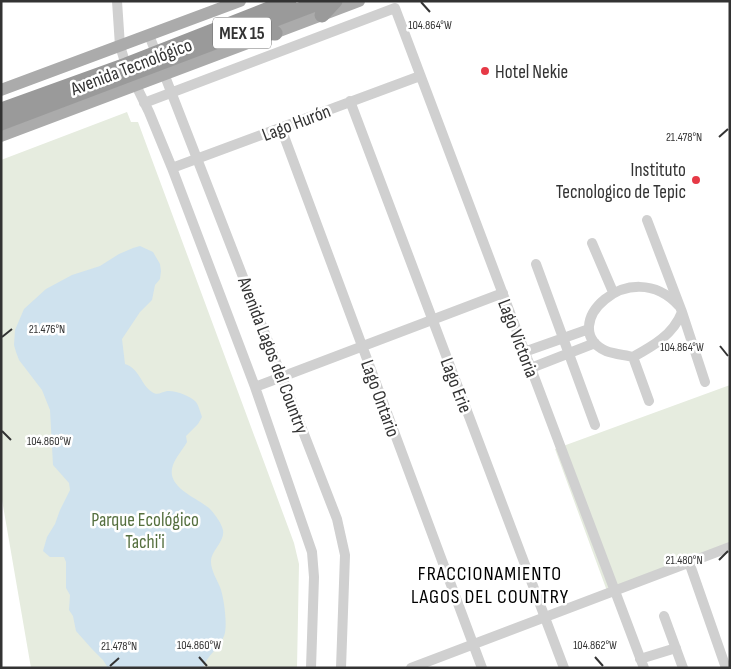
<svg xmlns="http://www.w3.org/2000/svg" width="731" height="669" font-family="'Sofia Sans Condensed',sans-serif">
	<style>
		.green { fill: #e6ecdf }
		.water { fill: #cfe2ee }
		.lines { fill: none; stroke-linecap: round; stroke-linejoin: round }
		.minor { stroke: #d0d0d0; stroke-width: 10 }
		.major { stroke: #ababab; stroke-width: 12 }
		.highway { stroke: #9a9a9a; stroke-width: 15 }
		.ticks { fill: none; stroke: #333; stroke-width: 2 }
		.poi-dot { fill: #e63946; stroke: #fff; stroke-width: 2 }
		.labels { text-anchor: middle; stroke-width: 5; stroke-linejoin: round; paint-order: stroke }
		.shield { fill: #fff; stroke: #707070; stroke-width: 1 }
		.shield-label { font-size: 18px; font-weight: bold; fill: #333 }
		.street-label { font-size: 19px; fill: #333; stroke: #fff }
		.poi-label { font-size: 19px; fill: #333; stroke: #fff; text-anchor: start }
		.park-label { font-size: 19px; fill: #56703f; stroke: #fff }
		.neighbourhood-label { font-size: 20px; letter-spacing: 1px; fill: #000; stroke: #fff }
		.ticks-label { font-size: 12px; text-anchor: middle; fill: #333; stroke: #fff; stroke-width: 5; stroke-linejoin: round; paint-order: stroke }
	</style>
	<rect width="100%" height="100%" fill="#fff"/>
	<!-- green -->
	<path class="green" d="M127,112l4,10h7l156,421 5,21 -2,104h-266l-30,-174v-334z
		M730,385v159l-123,47 -52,-142z"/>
	<!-- water -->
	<path class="water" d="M140,246l13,6 7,12 1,7 -1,8 -5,6 -3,15 -12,12 -18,27 3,25c15,5 16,21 27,28 5,4 10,0 15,-1 8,-1 24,5 29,11 3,4 4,10 6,15l-4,7 -12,12 1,6c-4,7 -11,15 -14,23 -8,22 23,32 36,43 4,4 11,13 13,19 6,13 -12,23 -11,35 0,8 6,18 9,25 4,10 8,40 4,49 -5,13 -17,19 -21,32h-95l-5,-8 -11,-11 -16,-18 -3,-15 -4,-6 1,-15 -4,-7v-26l-2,-5h-14l-7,-6 4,-14 8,-13 5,-14 10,-20 -1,-7 -16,-18 -3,-55 -8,-20 -23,-30 -3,-8 -2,-7 1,-15 9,-21 22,-20 26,-14 28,-9 19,-12 14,-6z"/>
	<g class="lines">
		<!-- minor -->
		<path class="minor" d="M117,1l3,45 6,19 23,47 23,56 83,219 57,165 2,25 -3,91
			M149,35l188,484 8,36 -4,113
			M350,101l214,567
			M144,103l251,-95 249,660
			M281,128l201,540
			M172,168l248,-92
			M647,220l35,92 23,70
			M592,243l21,49
			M536,264l59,161
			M679,306c-49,-54 -124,21 -73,45 8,3 19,4 27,6 20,-11 40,-22 49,-45
			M524,352l65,-23
			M633,357l16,44
			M531,368l64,-25
			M255,387l248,-94
			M689,562l37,106
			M664,616l19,52
			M640,659l36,-11
			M411,668l319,-121"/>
		<!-- major -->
		<path class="major" d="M1,90l239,-89
			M1,136l358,-135"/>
		<!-- highway -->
		<path class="highway" d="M322,15l13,-14
			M251,30l24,3
			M1,110l125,-45 163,-64
			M1,123l322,-122"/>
	</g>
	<!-- ticks -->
	<path class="ticks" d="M421,2l9,10M719,137l9,-8M2,337l10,-8M720,346l8,10M2,431l9,9M719,560l9,-9M199,657l8,9M595,657l8,9M110,666l9,-8"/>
	<!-- markers -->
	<g class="poi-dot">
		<circle cx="485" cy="71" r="5"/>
		<circle cx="696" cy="180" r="5"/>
	</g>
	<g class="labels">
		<!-- shield labels -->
		<rect class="shield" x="213" y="17.5" width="58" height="31" rx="4"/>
		<g class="shield-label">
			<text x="242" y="39">MEX 15</text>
		</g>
		<!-- street labels -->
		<g class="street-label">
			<text transform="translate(131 66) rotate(-21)" y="7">Avenida Tecnológico</text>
			<text transform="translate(296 122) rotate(-21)" y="7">Lago Hurón</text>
			<text transform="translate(519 338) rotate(69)" y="7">Lago Victoria</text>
			<text transform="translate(274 355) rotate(69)" y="7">Avenida Lagos del Country</text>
			<text transform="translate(457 385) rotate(69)" y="7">Lago Erie</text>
			<text transform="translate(381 398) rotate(70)" y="7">Lago Ontario</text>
		</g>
		<!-- poi labels -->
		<g class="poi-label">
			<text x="495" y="78">Hotel Nekie</text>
			<text x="686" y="176" text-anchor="end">Instituto<tspan x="686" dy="22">Tecnologico de Tepic</tspan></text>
		</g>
		<!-- park labels -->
		<g class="park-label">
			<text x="145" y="526">Parque Ecológico<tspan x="145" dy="22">Tachi'i</tspan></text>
		</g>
		<!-- neighbourhood labels -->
		<g class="neighbourhood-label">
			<text x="490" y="580">FRACCIONAMIENTO<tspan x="490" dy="23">LAGOS DEL COUNTRY</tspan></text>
		</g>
	</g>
	<g class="ticks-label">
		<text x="430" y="29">104.864°W</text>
		<text x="684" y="141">21.478°N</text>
		<text x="47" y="333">21.476°N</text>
		<text x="682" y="351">104.864°W</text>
		<text x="49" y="445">104.860°W</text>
		<text x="684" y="564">21.480°N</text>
		<text x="199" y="649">104.860°W</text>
		<text x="595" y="649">104.862°W</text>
		<text x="119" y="650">21.478°N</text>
	</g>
	<!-- border -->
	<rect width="731" height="669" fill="none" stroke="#333333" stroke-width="5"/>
</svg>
